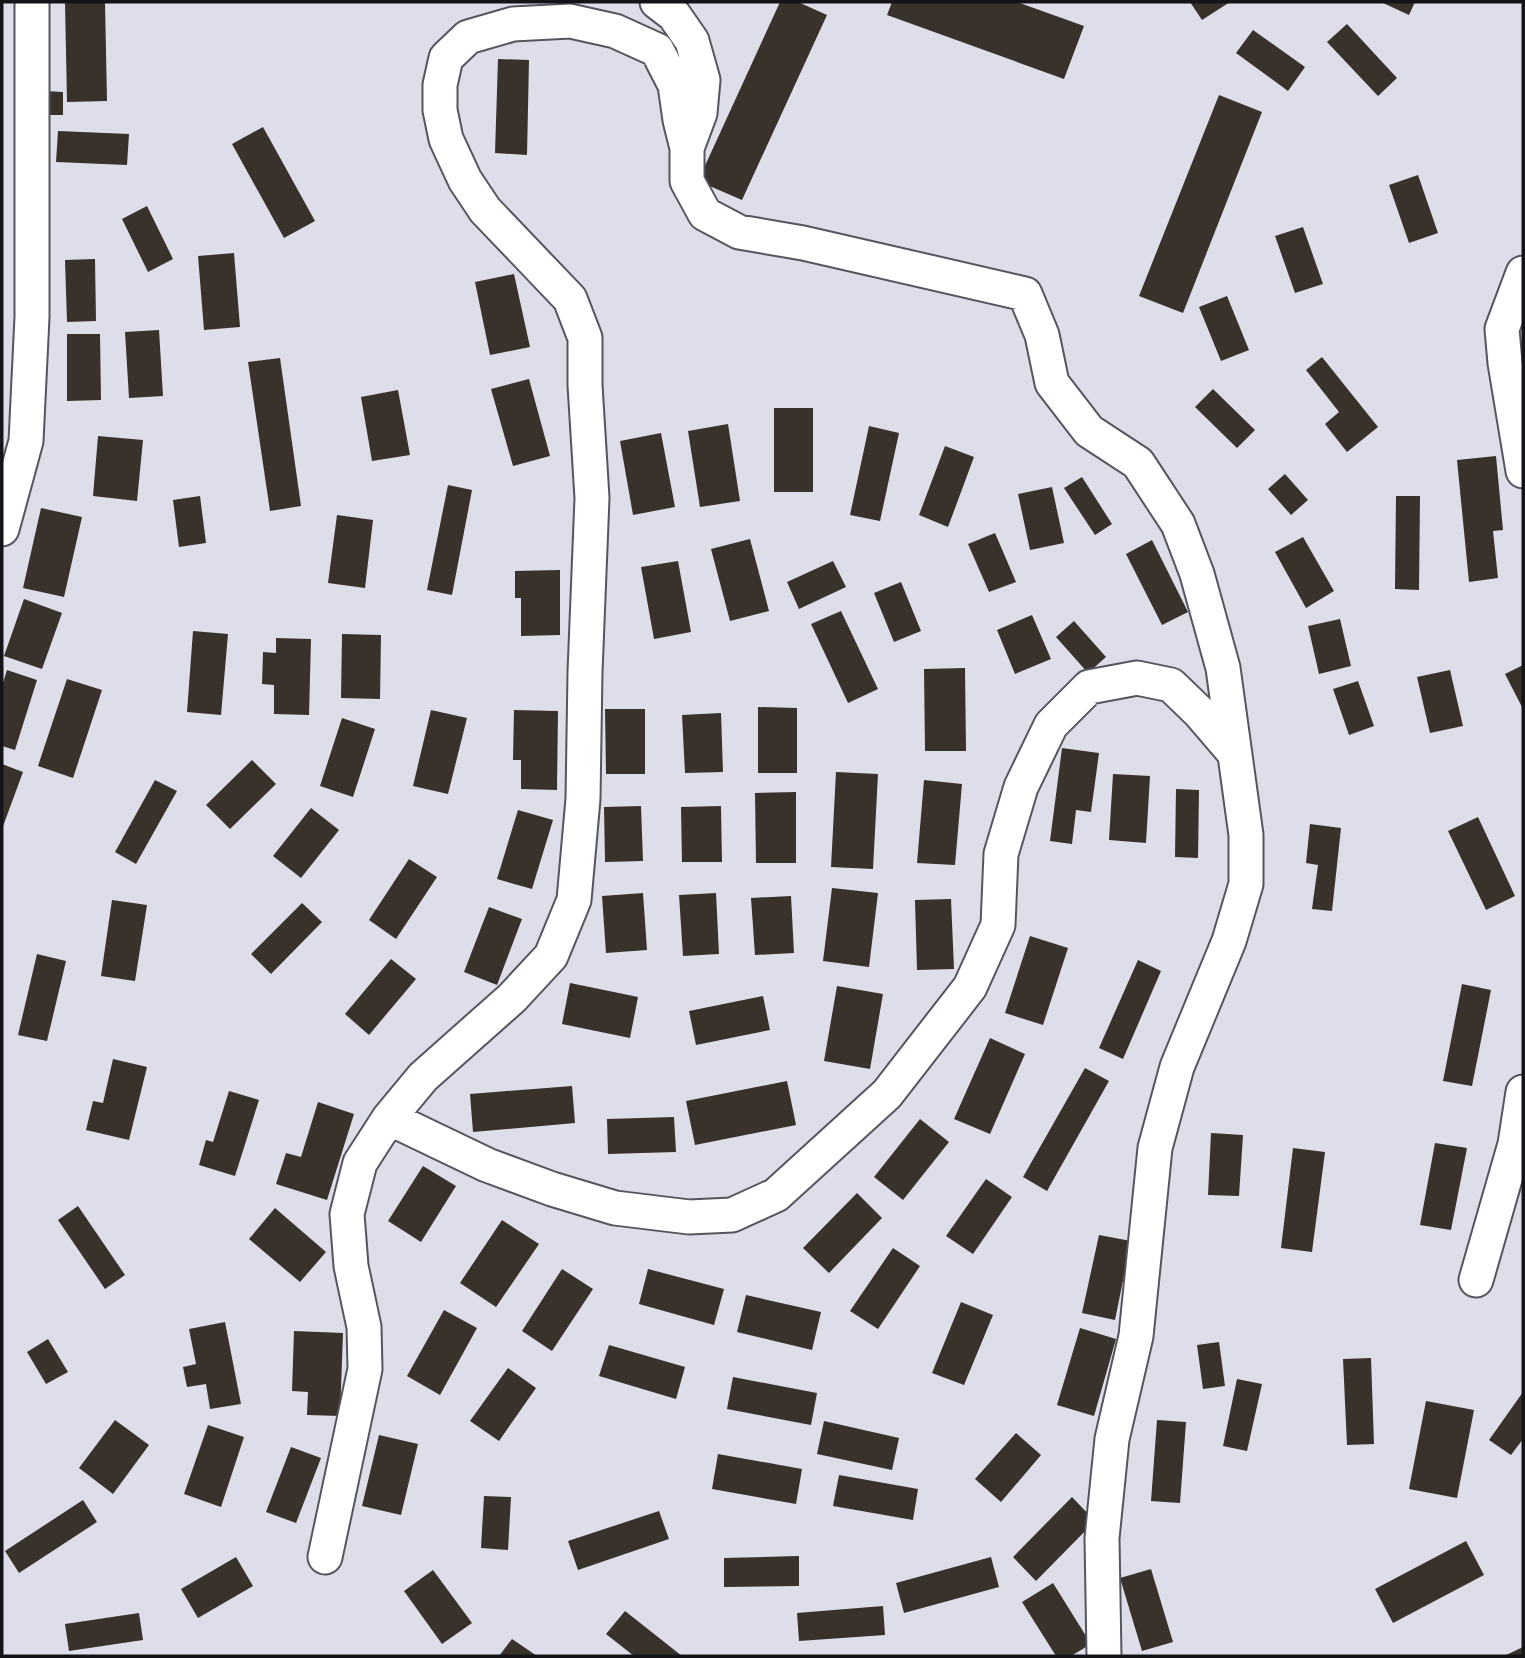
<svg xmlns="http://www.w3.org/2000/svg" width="1525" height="1658" font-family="Bitter,serif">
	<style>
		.building { fill: #39322a }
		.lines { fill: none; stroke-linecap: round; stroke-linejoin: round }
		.minor-casing { stroke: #55555f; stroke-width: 37 }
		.minor { stroke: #fff; stroke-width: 33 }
	</style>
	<rect width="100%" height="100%" fill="#dedeea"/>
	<!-- building -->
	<path class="building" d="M65,2h40l2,99 -40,1z
		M780,2h18l29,13 -85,185 -44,-19z
		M892,2h125l67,24 -20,53 -177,-64z
		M1190,2h40l-28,18z
		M1381,2h34l-6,13z
		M1347,24l50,54 -19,18 -51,-54z
		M1253,30l52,37 -17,24 -52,-38z
		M498,59l31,1 -2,95 -32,-2z
		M45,91l18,1v23h-19z
		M1219,95l43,17 -79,201 -44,-17z
		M263,127l52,94 -31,17 -52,-94z
		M58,131l71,3 -2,31 -71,-3z
		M1418,175l20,58 -29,10 -20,-58z
		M147,206l26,53 -25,13 -26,-53z
		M1303,227l20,57 -28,9 -20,-57z
		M234,253l6,74 -36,3 -6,-74z
		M95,259l1,62 -29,1 -2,-62z
		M514,274l16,73 -40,8 -15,-73z
		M1227,296l22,54 -28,11 -22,-54z
		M159,330l4,66 -34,2 -4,-66z
		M67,334h33l1,66 -34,1z
		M1322,357l56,70 -31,25 -22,-28 14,-12 -33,-42z
		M280,358l21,148 -31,5 -22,-149z
		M529,379l21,77 -37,10 -22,-77z
		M1213,389l42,41 -18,18 -42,-41z
		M398,390l12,65 -38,6 -11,-64z
		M774,408h39v84h-39z
		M728,424l12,77 -40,6 -12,-76z
		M869,426l30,7 -19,88 -30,-6z
		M661,433l14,74 -42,8 -13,-74z
		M98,436l45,4 -6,61 -44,-5z
		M945,446l29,11 -26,70 -29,-12z
		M1496,456l7,74 -10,1 5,47 -29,4 -12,-122z
		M1285,474l23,26 -17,15 -23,-26z
		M1082,477l30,47 -17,11 -31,-47z
		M448,485l24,5 -20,105 -25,-5z
		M1052,487l12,56 -34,7 -12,-56z
		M200,496l6,47 -27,4 -6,-47z
		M1396,496h24l-1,94 -24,-1z
		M41,508l41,9 -18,80 -41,-9z
		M337,515l36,5 -8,68 -37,-5z
		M995,533l21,49 -27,10 -21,-48z
		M1303,537l31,54 -28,17 -31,-56z
		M750,539l19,72 -39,10 -19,-72z
		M1152,540l36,72 -26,13 -36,-71z
		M678,561l13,71 -37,7 -13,-72z
		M833,561l13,26 -47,22 -12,-27z
		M560,570v65l-39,1v-38h-6v-27z
		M901,582l20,49 -27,11 -20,-49z
		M24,599l38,14 -20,56 -38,-13z
		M841,611l37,78 -30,14 -37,-79z
		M1032,615l19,44 -36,15 -18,-44z
		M1340,619l11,47 -32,8 -11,-48z
		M1074,621l32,36 -18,16 -32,-36z
		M193,631l35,3 -7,81 -34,-3z
		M342,634l39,1 -1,64 -39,-1z
		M276,638l35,1 -2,76 -35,-1v-29l-12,-1 1,-32 13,1z
		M1523,665v44l-18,-35z
		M965,668l1,83h-41l-1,-82z
		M7,670l30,10 -22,70 -13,-4v-60z
		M1450,670l13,56 -33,7 -13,-56z
		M67,679l35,11 -29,88 -35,-12z
		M1358,681l16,45 -25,9 -16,-46z
		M758,707l39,1v65h-39z
		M605,709h40v65h-39z
		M431,710l36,8 -19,76 -35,-8z
		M514,710l44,1 -1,79 -36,-1v-29h-8z
		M721,713l2,59 -38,1 -3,-58z
		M342,718l33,11 -22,68 -33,-11z
		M1062,748l37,5 -8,59 -15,-2 -4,34 -22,-3z
		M252,760l24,24 -46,45 -24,-24z
		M2,764l21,8 -21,57z
		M836,772l42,2 -5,95 -42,-2z
		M1113,774l37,2 -4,67 -37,-3z
		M155,780l22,11 -41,73 -21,-12z
		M924,780l38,4 -7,81 -38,-2z
		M1176,789l23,1 -1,68 -23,-1z
		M796,792v71h-40l-1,-70z
		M641,806l2,55 -38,1 -1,-55z
		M721,806l1,56h-40l-1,-55z
		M311,808l28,22 -38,48 -28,-22z
		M518,810l35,10 -21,69 -35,-10z
		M1478,817l37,79 -29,14 -38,-79z
		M1310,824l31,4 -9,83 -20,-2 6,-44 -12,-2z
		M409,859l28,18 -41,62 -27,-19z
		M832,888l46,5 -9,74 -46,-6z
		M643,893l4,57 -41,3 -4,-57z
		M716,893l3,61 -36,2 -4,-61z
		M791,896l3,57 -39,2 -4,-57z
		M951,899l3,70 -37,1 -2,-70z
		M112,900l35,5 -12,76 -34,-5z
		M302,903l20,19 -51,52 -20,-20z
		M489,907l33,12 -25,66 -33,-13z
		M1030,936l38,12 -25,77 -38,-12z
		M37,954l29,7 -19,80 -29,-6z
		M391,959l25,20 -47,56 -24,-21z
		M1138,960l23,11 -38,88 -24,-11z
		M570,983l68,14 -8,41 -68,-14z
		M1462,984l29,6 -19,96 -29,-5z
		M837,986l46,8 -13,75 -46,-8z
		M763,996l7,34 -74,15 -7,-34z
		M990,1038l35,16 -35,80 -36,-15z
		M113,1059l34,8 -18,73 -43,-10 7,-29 10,2z
		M1085,1068l24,13 -62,110 -24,-14z
		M787,1081l9,44 -101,20 -9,-44z
		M572,1086l3,37 -102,9 -3,-38z
		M229,1091l30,9 -24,76 -36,-11 7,-25 7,2z
		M318,1102l36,12 -27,86 -51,-16 10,-31 15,4z
		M674,1117l2,35 -68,2 -1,-35z
		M920,1119l29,23 -46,58 -29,-23z
		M1211,1133l32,2 -4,61 -31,-1z
		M1435,1143l32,5 -16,82 -31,-5z
		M1293,1148l32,4 -13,100 -31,-4z
		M423,1166l33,20 -35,56 -33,-21z
		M986,1179l26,18 -39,57 -27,-18z
		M857,1193l25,25 -53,55 -26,-25z
		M78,1206l47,69 -20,14 -47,-69z
		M275,1208l51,44 -26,30 -51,-43z
		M502,1220l37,24 -43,63 -36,-24z
		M1099,1235l32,6 -16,79 -33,-7z
		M893,1248l27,18 -42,63 -28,-18z
		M562,1269l31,20 -41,62 -30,-20z
		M648,1269l76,20 -10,36 -75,-21z
		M746,1295l75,17 -9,38 -75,-18z
		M961,1302l32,13 -29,70 -32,-12z
		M444,1310l33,18 -37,67 -33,-19z
		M225,1322l16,82 -31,5 -4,-25 -19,3 -4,-20 13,-3 -7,-35z
		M1080,1328l36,11 -22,77 -37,-11z
		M294,1331l49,2 -3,83 -33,-1 1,-23 -16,-1z
		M48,1339l20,33 -22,12 -19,-32z
		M1219,1342l6,44 -22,3 -6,-44z
		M609,1345l76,22 -9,32 -77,-23z
		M1371,1358l3,86 -27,1 -4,-86z
		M508,1368l28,20 -37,53 -29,-20z
		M733,1377l84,16 -6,32 -84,-16z
		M1237,1379l25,5 -15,67 -24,-5z
		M1523,1392v47l-12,16 -22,-15z
		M1426,1401l48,9 -17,88 -48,-9z
		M115,1420l34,25 -36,49 -34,-26z
		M1157,1420l29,2 -6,81 -29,-2z
		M824,1421l75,17 -7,32 -75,-16z
		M208,1425l36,12 -23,70 -37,-13z
		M1016,1433l25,22 -40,47 -26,-23z
		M379,1435l39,9 -17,71 -39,-9z
		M291,1447l30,11 -25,65 -30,-11z
		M718,1454l84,15 -6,35 -84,-15z
		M839,1475l79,14 -5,31 -80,-14z
		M484,1496l27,1 -3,53 -27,-2z
		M1072,1497l23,24 -59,60 -23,-24z
		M83,1500l14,22 -78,51 -14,-22z
		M659,1511l10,28 -91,31 -10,-29z
		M1466,1541l18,34 -91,48 -18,-34z
		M799,1556v30l-75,1v-29z
		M236,1557l17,29 -55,32 -17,-29z
		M991,1557l8,30 -95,26 -8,-30z
		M1151,1569l22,73 -31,9 -22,-73z
		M433,1570l39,53 -30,21 -38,-53z
		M1053,1583l38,61 -20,12h-15l-34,-54z
		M883,1606l2,29 -86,6 -2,-28z
		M625,1611l57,45h-48l-28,-22z
		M139,1613l4,27 -74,11 -4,-27z
		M512,1639l25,17h-38z
		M1523,1647v9h-19z"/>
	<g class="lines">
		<defs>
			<path id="minor" d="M657,2l17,13 18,26 11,39 -3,33 -13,35v33l18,33 34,18 64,11 222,51 17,41 10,48 37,48 49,32 40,61 19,50 26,94 23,167v49l-17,57 -52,126 -22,81 -19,188 -24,103 -10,99 2,118
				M1523,273l-21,56 3,34 18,108
				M2,529l24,-88 6,-124v-313
				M389,1118l98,47 65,24 63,19 74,9 43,-2 44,-20 111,-101 83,-107 28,-62 3,-71 20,-67 30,-62 38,-38 48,-9 34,7 28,27 36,42
				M1476,1280l39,-136 8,-52
				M325,1557l40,-188 -1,-42 -13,-61 -4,-52 13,-51 29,-45 34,-41 89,-79 39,-42 23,-56 9,-101 2,-127 7,-174 -7,-113v-47l-15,-39 -85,-89 -20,-30 -19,-41 -6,-29v-25l6,-27 22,-21 45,-13 57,-3 45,10 42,19 18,35 5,35 7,28"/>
		</defs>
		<!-- minor casing -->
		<use href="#minor" class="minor-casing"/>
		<!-- minor -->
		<use href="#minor" class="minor"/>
	</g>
	<!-- border -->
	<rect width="1525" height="1658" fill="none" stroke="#141418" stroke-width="7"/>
</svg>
